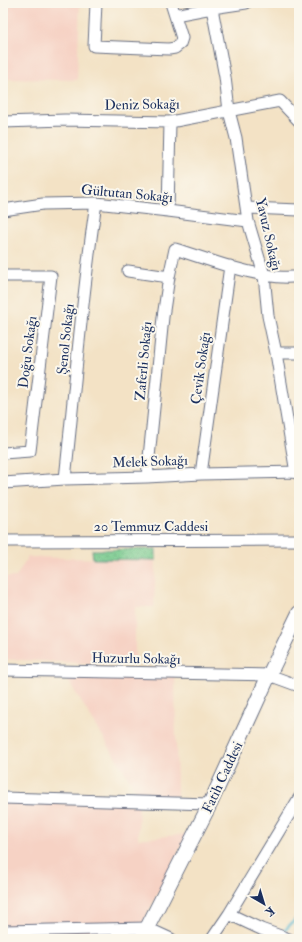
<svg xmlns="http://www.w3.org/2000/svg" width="302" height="942" font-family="'IM FELL Double Pica',serif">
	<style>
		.built { fill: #f6d2c4 }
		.grass { fill: url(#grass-dots); stroke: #487c75 }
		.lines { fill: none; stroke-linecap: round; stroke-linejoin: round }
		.stream { stroke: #4fb5ce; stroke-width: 2.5 }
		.minor-casing { stroke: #676e82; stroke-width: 13 }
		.major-casing { stroke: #676e82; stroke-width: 16 }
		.minor { stroke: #fff; stroke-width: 11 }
		.major { stroke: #fff; stroke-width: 14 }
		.labels { text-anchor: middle; stroke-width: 4; stroke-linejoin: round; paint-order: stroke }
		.street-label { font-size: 14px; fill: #1b2f5e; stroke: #fbf7ec }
	</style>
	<defs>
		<pattern id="grass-dots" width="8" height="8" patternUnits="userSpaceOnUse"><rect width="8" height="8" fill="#76c98c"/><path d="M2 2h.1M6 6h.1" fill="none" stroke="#60a476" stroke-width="1.8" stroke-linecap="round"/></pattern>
	</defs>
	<rect width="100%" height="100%" fill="#fbf7ec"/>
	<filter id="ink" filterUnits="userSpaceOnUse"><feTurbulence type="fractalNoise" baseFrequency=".025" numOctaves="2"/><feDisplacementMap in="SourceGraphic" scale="8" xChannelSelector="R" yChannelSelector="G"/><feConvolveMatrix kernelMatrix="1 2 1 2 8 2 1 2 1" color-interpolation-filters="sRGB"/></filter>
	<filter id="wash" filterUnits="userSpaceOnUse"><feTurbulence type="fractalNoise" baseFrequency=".012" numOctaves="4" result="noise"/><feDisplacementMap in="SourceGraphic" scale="16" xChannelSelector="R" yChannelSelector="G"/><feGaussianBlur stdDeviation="0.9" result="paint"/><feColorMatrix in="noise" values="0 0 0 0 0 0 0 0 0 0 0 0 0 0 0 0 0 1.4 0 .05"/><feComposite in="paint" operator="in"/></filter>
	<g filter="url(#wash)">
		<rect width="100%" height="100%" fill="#f3e2c5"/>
		<!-- built -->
		<path class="built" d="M3,3h77l-3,77 -74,-1z
			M28,557l128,3 -2,47h-19v59l-132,-7v-82h13z
			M66,677h109l2,120 -38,-2z
			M3,803l136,1 -1,35 49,-5 -52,105h-132z"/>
		<!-- grass -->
		<path class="grass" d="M156,549v11l-63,-1 -1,-9z"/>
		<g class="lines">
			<!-- stream -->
			<path class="stream" d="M283,932l16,-16"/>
		</g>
	</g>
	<g filter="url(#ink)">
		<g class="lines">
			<defs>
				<path id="minor" d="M96,3l-2,43 75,3 6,-1 5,-4 2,-6 -11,-35
					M211,3l14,74 4,34 7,27 12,83 16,54 4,41 8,37 20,120
					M175,15l37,-7 34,-5
					M3,122l62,-2 105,2 110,-21 19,20
					M247,208l52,2
					M3,210l40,-6 53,-1 72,8 80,10
					M168,211l2,-89
					M128,271l41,6
					M3,276h48l-21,175 -27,2
					M276,353h23
					M201,474l29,-208
					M147,477l11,-109 5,-51 6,-40 6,-28c32,10 63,22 96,27 9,2 19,1 28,1
					M65,479c10,-92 17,-185 31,-276
					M3,483l62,-4 82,-2 54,-3 98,-2
					M3,541l296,-1
					M3,670l266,5 30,11
					M3,798l207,6
					M229,914l32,15 28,10
					M3,931l144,-3 24,11
					M212,939l17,-25 70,-116"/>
				<path id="major" d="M142,939l5,-11 63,-124 59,-129 30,-62"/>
			</defs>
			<!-- minor casing -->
			<use href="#minor" class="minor-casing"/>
			<!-- major casing -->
			<use href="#major" class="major-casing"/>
			<!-- minor -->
			<use href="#minor" class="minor"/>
			<!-- major -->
			<use href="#major" class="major"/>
		</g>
	</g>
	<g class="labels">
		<!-- street labels -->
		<g class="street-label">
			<text transform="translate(142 104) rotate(-1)" y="5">Deniz Sokağı</text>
			<text transform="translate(127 193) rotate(5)" y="5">Gültutan Sokağı</text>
			<text transform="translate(269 234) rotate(77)" y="5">Yavuz Sokağı</text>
			<text transform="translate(65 339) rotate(-84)" y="5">Şenol Sokağı</text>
			<text transform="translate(27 352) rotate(-83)" y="5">Doğu Sokağı</text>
			<text transform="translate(143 361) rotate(-85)" y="5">Zaferli Sokağı</text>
			<text transform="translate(200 368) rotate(-82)" y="5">Çevik Sokağı</text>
			<text transform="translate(150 461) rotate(-2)" y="5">Melek Sokağı</text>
			<text x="151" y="531">20 Temmuz Caddesi</text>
			<text transform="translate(136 658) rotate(1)" y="5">Huzurlu Sokağı</text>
			<text transform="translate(222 777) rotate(-65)" y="5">Fatih Caddesi</text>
		</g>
	</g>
	<!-- margin -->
	<rect width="302" height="942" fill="none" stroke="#fbf7ec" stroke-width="16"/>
	<!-- north arrow -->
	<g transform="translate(264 904) rotate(142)" stroke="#fbf7ec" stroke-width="3" paint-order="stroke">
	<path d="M0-3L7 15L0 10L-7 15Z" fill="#1b2f5e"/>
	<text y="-6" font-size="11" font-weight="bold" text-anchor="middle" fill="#1b2f5e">K</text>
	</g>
</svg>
